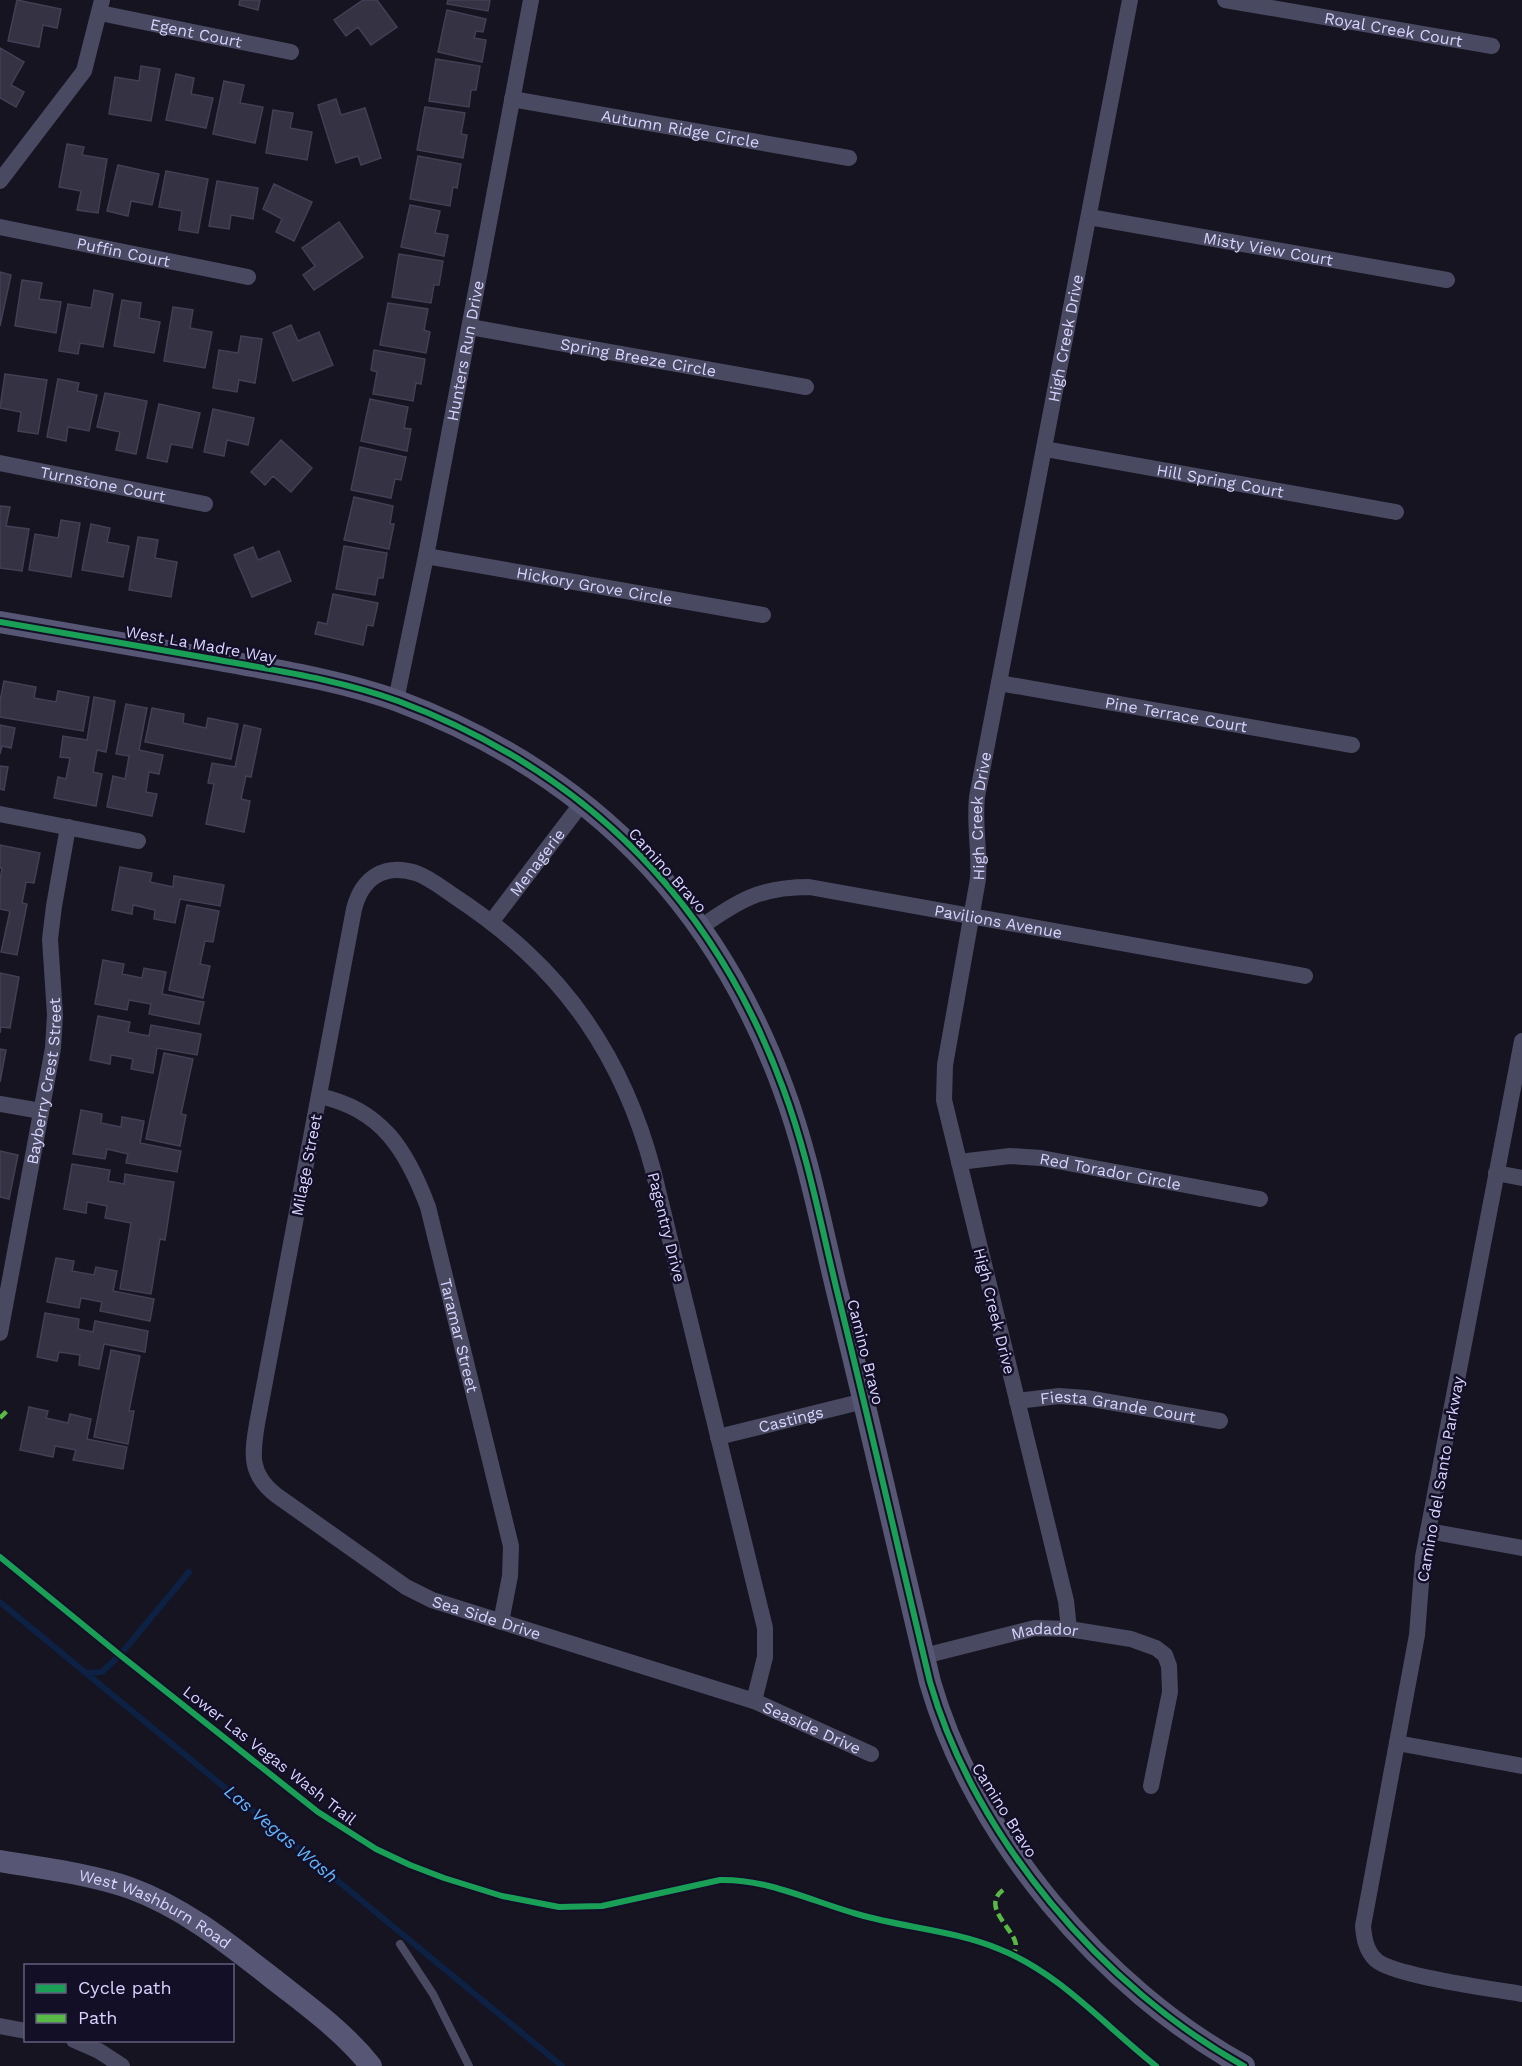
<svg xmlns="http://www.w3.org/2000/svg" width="1522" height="2066" font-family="'Work Sans',sans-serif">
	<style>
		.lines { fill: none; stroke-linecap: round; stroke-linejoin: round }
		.stream { stroke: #0d2144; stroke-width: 6 }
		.building { fill: #343243; stroke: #433f54; stroke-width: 1.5 }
		.lane { stroke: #4a4962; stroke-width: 8 }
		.street { stroke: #4a4962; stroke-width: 16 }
		.secondary { stroke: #575674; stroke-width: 22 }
		.quiet { stroke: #58b947; stroke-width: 4.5; stroke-dasharray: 9 4.5; stroke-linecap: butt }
		.cycleway-casing { stroke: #130f26; stroke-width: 10 }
		.cycleway { stroke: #1a9f57; stroke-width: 6 }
		.labels { text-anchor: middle; stroke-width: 5; stroke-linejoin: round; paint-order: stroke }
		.street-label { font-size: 16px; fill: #d9d4ff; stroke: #130f26 }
		.water-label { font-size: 18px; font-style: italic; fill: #62b6ff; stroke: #130f26 }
	</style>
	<rect width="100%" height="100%" fill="#161421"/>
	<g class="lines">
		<!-- stream -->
		<path class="stream" d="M0,1602l562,464
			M87,1673l15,-1 18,-17 69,-83"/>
	</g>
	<!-- building -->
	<path class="building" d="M17,0l44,9 -4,19 -14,-3 -4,22 -31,-6z
		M240,0h20l-2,10 -19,-5z
		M363,0h14l20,27 -26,18 -13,-18 -12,9 -12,-16z
		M448,0h42l-2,11 -41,-7z
		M447,10l39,9 -3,13 -7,-1 -2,7 12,2 -4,22 -44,-10z
		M0,48l24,14 -13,23 13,7 -8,15 -16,-9z
		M436,59l44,7 -4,24h-5l-2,17 -40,-6z
		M141,66l19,3 -9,52 -42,-7 6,-37 24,4z
		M176,74l18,4 -3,16 22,4 -7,30 -40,-8z
		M224,81l20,4 -4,18 23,4 -8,36 -42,-9z
		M336,99l5,16 24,-7 16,50 -20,7 -3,-9 -22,7 -18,-58z
		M425,107l40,6 -4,21 6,1 -4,23 -46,-8z
		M273,110l20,3 -3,15 22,4 -5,28 -41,-7z
		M67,144l17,3 -2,8 25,4 -9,54 -21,-3 4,-19 -22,-4z
		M418,156l43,8 -4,24 -4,-1 -3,19 -40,-7z
		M118,165l41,9 -7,31 -21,-4 -3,15 -21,-5z
		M166,171l42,8 -10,54 -19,-3 3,-19 -23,-4z
		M217,181l41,7 -5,31 -22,-4 -2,14 -20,-3z
		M274,184l38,18 -18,39 -18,-9 6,-13 -19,-10z
		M410,205l30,6 -5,22 13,2 -4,21 -43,-9z
		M339,222l24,35 -49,33 -11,-15 12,-9 -13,-18z
		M399,254l44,7 -4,24h-5l-3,18 -39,-6z
		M0,272l11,3 -11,51z
		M22,280l20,3 -3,16 22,3 -5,31 -41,-7z
		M94,290l19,4 -10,53 -23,-4 -2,11 -19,-3 9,-47 23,4z
		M122,300l19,3 -2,15 21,4 -6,31 -40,-7z
		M388,303l40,6 -4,21 6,2 -4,21 -46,-8z
		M173,307l20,3 -3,18 22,4 -7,36 -41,-7z
		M291,325l7,16 21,-9 14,33 -40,16 -20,-48z
		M241,336l21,3 -7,44 -16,-3 -2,12 -24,-4 6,-38 19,3z
		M374,350l51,9 -4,25 -5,-1 -3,18 -40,-7 4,-22 -6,-2z
		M5,374l42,6 -9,54 -20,-3 3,-19 -21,-4z
		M58,379l21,4 -2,8 20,4 -8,36 -21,-4 -2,14 -19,-4z
		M105,393l42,8 -11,53 -20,-4 4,-18 -23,-5z
		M370,399l38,8 -4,21 7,1 -4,22 -46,-10z
		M159,404l41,9 -8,35 -21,-4 -4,18 -20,-4z
		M213,409l41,9 -6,27 -21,-5 -3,16 -20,-4z
		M281,440l31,28 -21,24 -18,-16 -8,9 -14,-13z
		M360,447l46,10 -5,23 -6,-1 -4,19 -40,-8z
		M354,497l39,9 -3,18h4l-5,25 -45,-9z
		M0,506l10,1 -4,19 23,3 -7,42 -22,-3z
		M61,520l19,3 -9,54 -42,-7 6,-36 23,4z
		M91,524l19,4 -3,14 22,4 -6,31 -41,-7z
		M138,537l20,3 -3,18 22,4 -6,35 -42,-7z
		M344,546l43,7 -4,25h-5l-3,17 -39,-6z
		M253,547l5,13 21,-9 12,30 -39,16 -18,-42z
		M333,594l45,9 -5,23 -6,-1 -4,20 -48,-11 3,-12 9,2z
		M4,681l32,6 -2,11 22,4 2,-11 31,6 -6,34 -83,-14v-16z
		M94,697l21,4 -9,51 -9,-2 -4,22 9,2 -6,32 -42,-8 4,-21 8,2 4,-21 -10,-1 3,-21 24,4z
		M126,704l21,4 -8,42 24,5 -4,19 -10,-2 -3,20 11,2 -5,22 -45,-9 6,-31 12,3 4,-23 -13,-2z
		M152,708l32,6 -1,9 23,5 2,-10 30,6 -7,35 -86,-17z
		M0,725l15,3 -4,20 -9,-2 -2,8z
		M244,725l17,4 -10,48 -5,-1 -5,23 9,2 -6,31 -38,-8 8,-40 -6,-1 4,-20 23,4z
		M0,766l8,1 -4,23 -4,-1z
		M0,845l40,8 -6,30 -8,-1 -4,21 5,1 -10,51 -16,-3 9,-41 -10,-2v-28l2,-13h-2z
		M120,867l32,6 -2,9 23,5 1,-11 50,9 -4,21 -40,-7 -5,24 -21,-4 1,-9 -22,-5 -1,9 -20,-4z
		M187,905l32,6 -6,31 -8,-1 -5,23 10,2 -7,32 -34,-8z
		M103,960l21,4 -2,10 20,4 2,-10 22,4 -4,22 42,8 -5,22 -50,-10 2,-10 -22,-4 -2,10 -32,-6z
		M0,973l19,4 -9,51 -9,-1 -1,6z
		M98,1016l32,6 -2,10 21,4 2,-11 50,9 -4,21 -40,-7 -4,25 -22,-4 2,-10 -22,-4 -1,9 -20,-4z
		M0,1049l6,1 -6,32z
		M164,1053l29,6 -12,55 5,1 -6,31 -34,-7z
		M81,1110l21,4 -1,9 20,4 1,-10 22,4 -4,22 41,8 -4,21 -51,-9 2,-9 -21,-5 -2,10 -32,-5z
		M0,1151l18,4 -9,44 -9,-2z
		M72,1164l38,6 -2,11 16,3 1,-10 49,8 -9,58 -5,-1 -9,55 -31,-5 11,-66 -26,-5 2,-12 -20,-4 -1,11 -22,-4z
		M56,1258l18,3 -2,10 22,4 2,-8 21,4 -4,20 41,8 -4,22 -50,-10 2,-9 -21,-4 -2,10 -32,-6z
		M45,1313l34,6 -1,10 15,3 2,-11 53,10 -3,21 -41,-8 -5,25 -20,-4 1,-10 -21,-3 -2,9 -20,-4z
		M111,1350l29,6 -11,55h5l-6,33 -34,-7z
		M29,1407l19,4 -2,7 22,5 2,-9 21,5 -4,20 40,8 -4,22 -50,-9 3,-10 -21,-4 -2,11 -33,-7z"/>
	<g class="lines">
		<!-- lane -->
		<path class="lane" d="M400,1944l33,50 36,72"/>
		<!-- street -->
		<g class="street">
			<path id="s1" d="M1225,0l267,46"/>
			<path id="s2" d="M100,13l191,39"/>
			<path id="s3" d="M512,99l337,59"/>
			<path d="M0,181l84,-110 18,-71"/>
			<path id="s4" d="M1089,217l358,63"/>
			<path id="s5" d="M0,227l248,50"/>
			<path id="s6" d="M470,327l336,60"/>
			<path id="s7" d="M1045,449l351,63"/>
			<path id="s8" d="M0,463l205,41"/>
			<path id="s9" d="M426,556l337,59"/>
			<path id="s10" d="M999,683l353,62"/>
			<path id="s11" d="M396,700l30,-144 105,-556"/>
			<path d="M0,814l138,27"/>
			<path id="s12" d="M492,921l90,-118"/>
			<path id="s13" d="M701,927c38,-27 60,-40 108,-40l496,89"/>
			<path d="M1522,1041l-99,516 -6,78 -54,291c1,12 3,25 13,34 17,16 118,29 146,34"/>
			<path id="s14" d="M319,1096c63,13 88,55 109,111l83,339 -1,30 -9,46"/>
			<path d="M0,1104l41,7"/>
			<path id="s15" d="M959,1162l51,-6 31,2 219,41"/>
			<path d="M1496,1173l26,5"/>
			<path id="s16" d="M0,1333l53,-285 2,-33 -5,-76 4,-33 14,-79"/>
			<path id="s17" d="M1017,1401l42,-5 27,2 134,23"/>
			<path id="s18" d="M718,1437l146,-36"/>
			<path d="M1428,1531l94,17"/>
			<path id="s19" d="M1069,1629l-3,-28 -122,-501 1,-35 33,-186c2,-28 -4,-54 -1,-82l153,-797"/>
			<path id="s20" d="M924,1656l111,-28 34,1 62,10 25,9 9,7 4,11 1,26 -19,94"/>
			<path id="s21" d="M754,1701l11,-44v-29l-112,-458c-14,-53 -36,-104 -67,-149 -36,-52 -79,-90 -132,-125 -12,-8 -24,-18 -38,-23 -32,-10 -54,5 -62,36l-97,515c-5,30 -8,50 19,71l130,92 26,13 322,101 117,53"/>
			<path d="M1397,1743l125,23"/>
			<path d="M0,2026l26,5"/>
			<path d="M74,2040l25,11 23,15"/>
		</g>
		<!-- secondary -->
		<g class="secondary">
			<path d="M0,622c73,13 146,26 219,38 60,11 121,20 179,41 187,70 316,199 385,387 25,67 38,138 55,207 32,129 61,258 92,387 45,156 173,306 314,384"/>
			<path id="s22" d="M0,1861c41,7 91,13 130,27 55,20 100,57 146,93 33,26 68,51 95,85"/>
		</g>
		<!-- quiet -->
		<path class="quiet" d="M0,1418l7,-7
			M1003,1890c-21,16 7,36 12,51 2,5 0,9 -1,14"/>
		<defs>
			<path id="cycleway" d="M0,622c73,13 146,26 219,38 60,11 121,20 179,41 187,70 316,199 385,387 25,67 38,138 55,207 32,129 61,258 92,387 45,156 173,306 314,384
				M0,1557l120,98 198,157 58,37 34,16 34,13 58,18 57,11 43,-1 118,-26c48,-1 91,21 137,34 47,14 96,16 142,35 61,24 106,77 157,117"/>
		</defs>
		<!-- cycleway casing -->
		<use href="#cycleway" class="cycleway-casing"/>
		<!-- cycleway -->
		<use href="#cycleway" class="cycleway"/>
	</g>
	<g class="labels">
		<!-- street labels -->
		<g class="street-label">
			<text dy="6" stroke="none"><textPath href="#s1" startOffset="171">Royal Creek Court</textPath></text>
			<text dy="6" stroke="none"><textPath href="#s2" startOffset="98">Egent Court</textPath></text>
			<text dy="6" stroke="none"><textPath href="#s3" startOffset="171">Autumn Ridge Circle</textPath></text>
			<text dy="6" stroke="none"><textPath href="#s4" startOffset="182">Misty View Court</textPath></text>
			<text dy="6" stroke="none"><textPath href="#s5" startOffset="126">Puffin Court</textPath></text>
			<text dy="6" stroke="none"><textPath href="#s19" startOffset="1317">High Creek Drive</textPath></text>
			<text dy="6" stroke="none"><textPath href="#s11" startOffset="356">Hunters Run Drive</textPath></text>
			<text dy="6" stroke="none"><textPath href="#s6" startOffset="171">Spring Breeze Circle</textPath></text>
			<text dy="6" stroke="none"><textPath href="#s7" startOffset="178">Hill Spring Court</textPath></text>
			<text dy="6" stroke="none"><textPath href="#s8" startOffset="105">Turnstone Court</textPath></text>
			<text dy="6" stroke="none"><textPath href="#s9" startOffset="171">Hickory Grove Circle</textPath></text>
			<text transform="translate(201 644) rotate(10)" y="6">West La Madre Way</text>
			<text dy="6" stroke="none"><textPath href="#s10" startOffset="180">Pine Terrace Court</textPath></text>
			<text dy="6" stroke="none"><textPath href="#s19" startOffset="831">High Creek Drive</textPath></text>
			<text dy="6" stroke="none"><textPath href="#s12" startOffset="74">Menagerie</textPath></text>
			<text transform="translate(668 870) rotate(48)" y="6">Camino Bravo</text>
			<text dy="6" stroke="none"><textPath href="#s13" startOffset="310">Pavilions Avenue</textPath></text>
			<text dy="6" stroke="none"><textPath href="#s16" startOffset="256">Bayberry Crest Street</textPath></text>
			<text transform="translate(306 1165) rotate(-79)" y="6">Milage Street</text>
			<text dy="6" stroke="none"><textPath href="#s15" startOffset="153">Red Torador Circle</textPath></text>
			<text transform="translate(667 1227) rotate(76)" y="6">Pagentry Drive</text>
			<text transform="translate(995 1311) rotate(76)" y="6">High Creek Drive</text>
			<text dy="6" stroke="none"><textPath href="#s14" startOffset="296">Taramar Street</textPath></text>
			<text transform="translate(866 1352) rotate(76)" y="6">Camino Bravo</text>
			<text dy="6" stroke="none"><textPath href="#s17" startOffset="102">Fiesta Grande Court</textPath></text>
			<text dy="6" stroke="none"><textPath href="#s18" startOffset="75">Castings</textPath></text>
			<text transform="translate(1440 1479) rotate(-80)" y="6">Camino del Santo Parkway</text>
			<text dy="6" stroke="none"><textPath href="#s21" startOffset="1868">Sea Side Drive</textPath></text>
			<text dy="6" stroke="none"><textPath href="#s20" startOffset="124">Madador</textPath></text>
			<text dy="6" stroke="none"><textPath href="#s21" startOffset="2212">Seaside Drive</textPath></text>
			<text transform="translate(270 1755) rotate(38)" y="6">Lower Las Vegas Wash Trail</text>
			<text transform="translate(1005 1810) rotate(58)" y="6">Camino Bravo</text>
			<text dy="6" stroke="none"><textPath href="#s22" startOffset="164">West Washburn Road</textPath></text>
		</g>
		<!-- water labels -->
		<g class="water-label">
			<text transform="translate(281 1834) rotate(40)" y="6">Las Vegas Wash</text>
		</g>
	</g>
	<!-- legend -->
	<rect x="24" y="1964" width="210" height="78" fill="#130f26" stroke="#625e7d" stroke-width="1.5"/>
	<rect x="36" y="1984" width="30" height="9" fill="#1a9f57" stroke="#625e7d" stroke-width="1.5"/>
	<text x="78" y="1994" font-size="18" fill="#d9d4ff">Cycle path</text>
	<rect x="36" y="2014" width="30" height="9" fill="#58b947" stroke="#625e7d" stroke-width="1.5"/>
	<text x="78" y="2024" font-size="18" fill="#d9d4ff">Path</text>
</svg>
